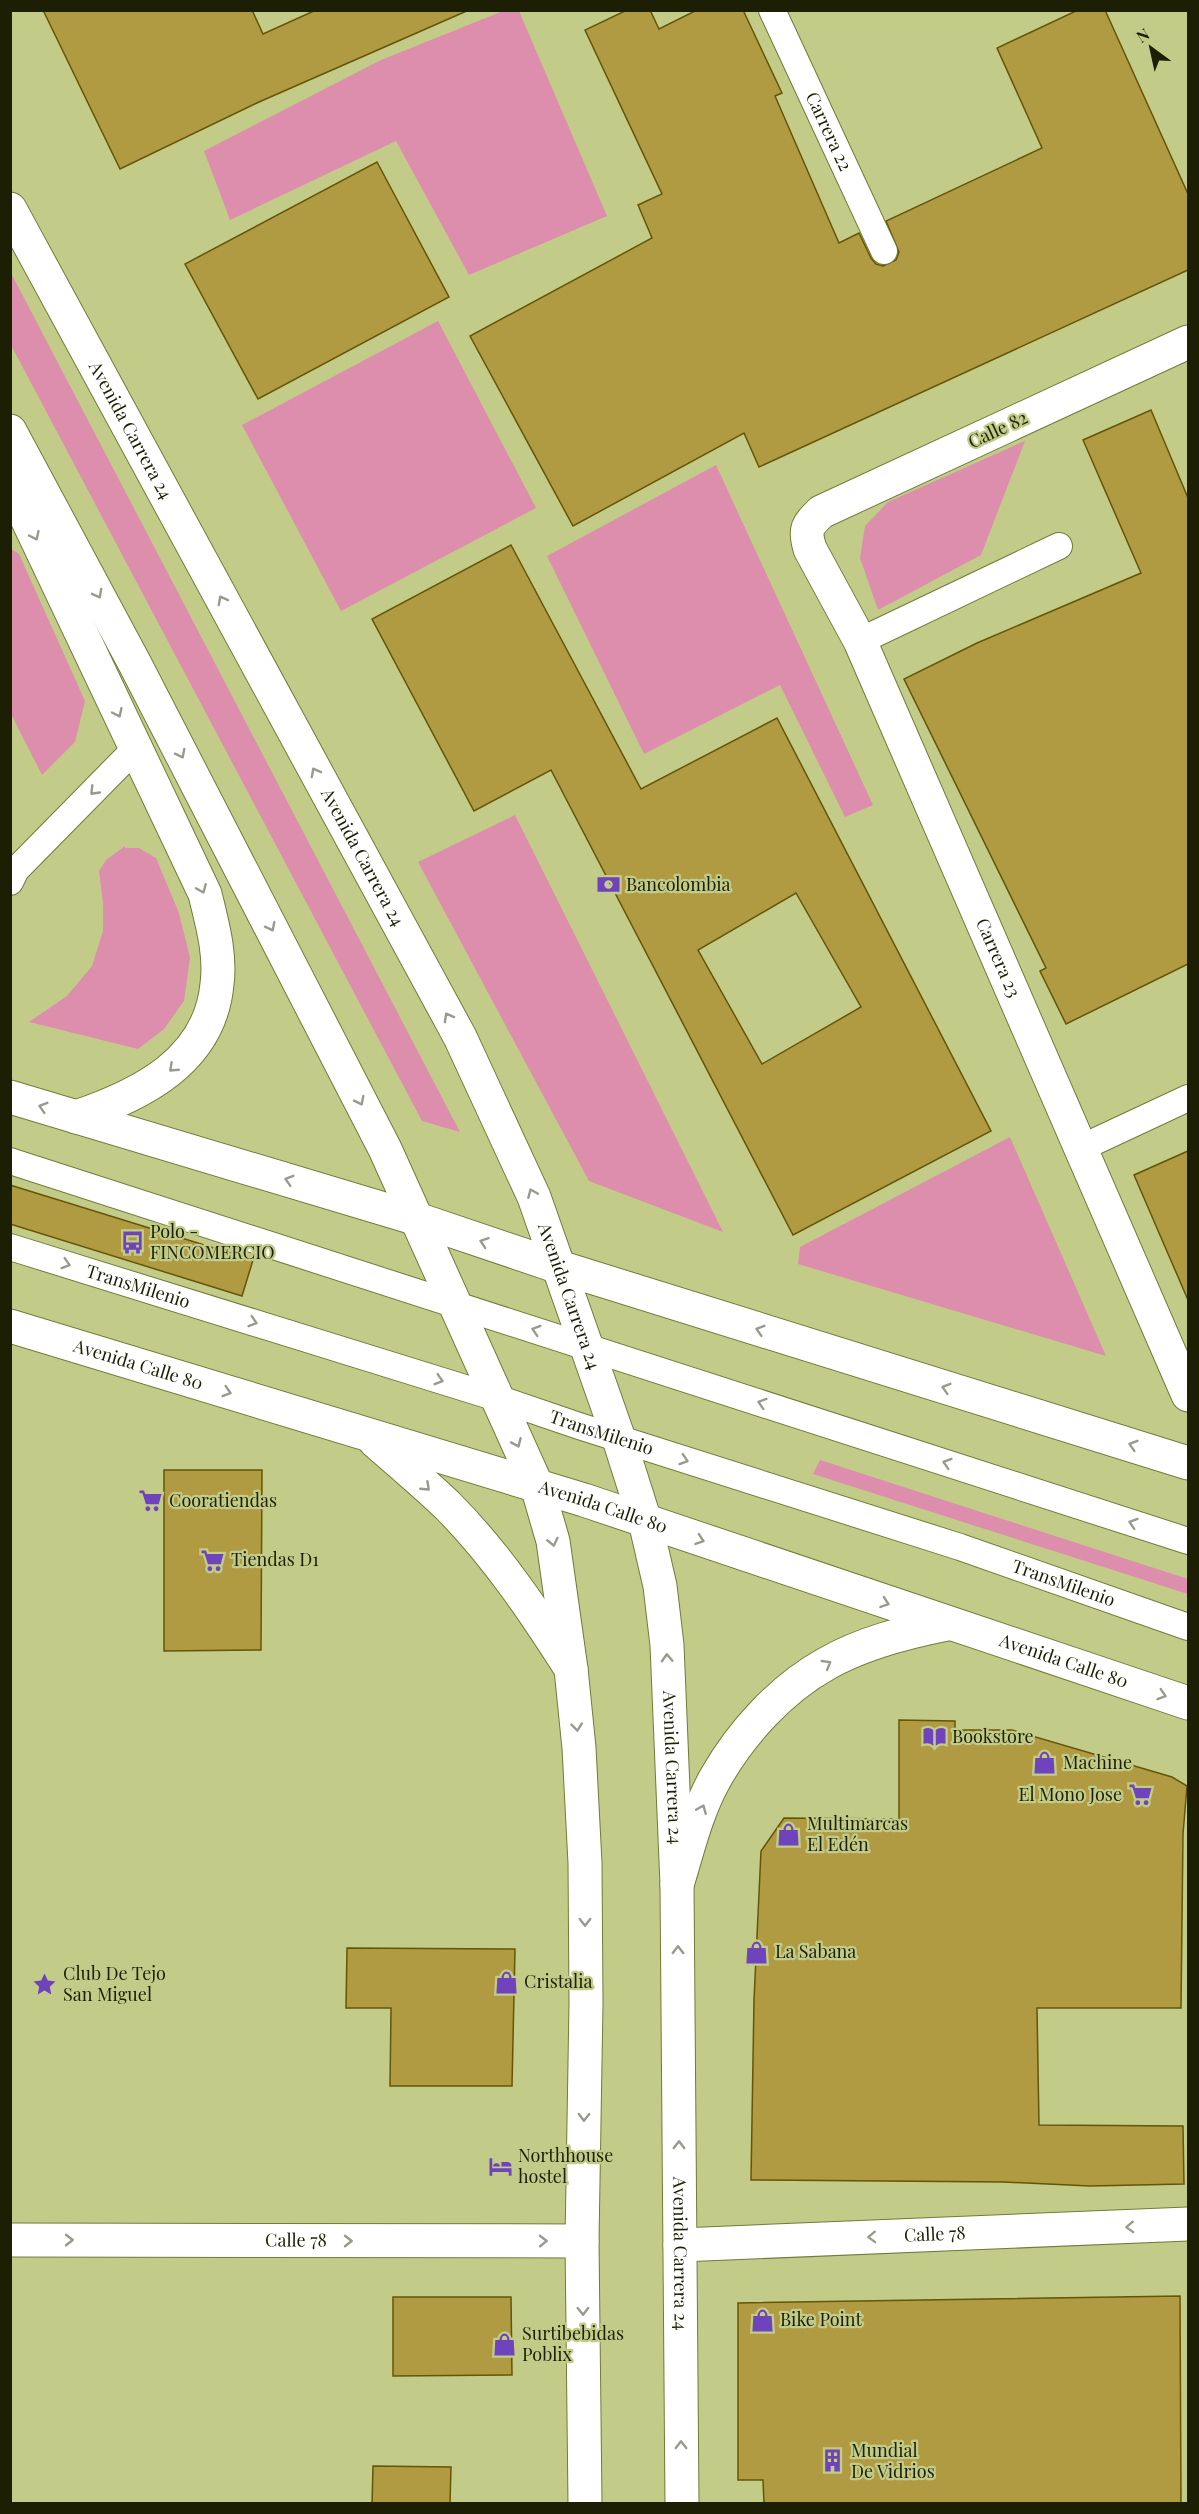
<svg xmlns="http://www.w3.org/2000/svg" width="1199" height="2514" font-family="'Playfair Display',serif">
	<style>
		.green { fill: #dd8eac }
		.building { fill: #b09a42; stroke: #655507; stroke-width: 1.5; fill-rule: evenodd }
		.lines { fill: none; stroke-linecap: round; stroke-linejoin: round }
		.service-casing { stroke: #727b39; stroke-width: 28 }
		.minor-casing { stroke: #727b39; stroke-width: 35 }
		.secondary-casing { stroke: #727b39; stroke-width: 35 }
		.trunk-casing { stroke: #727b39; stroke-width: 35 }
		.service { stroke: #fff; stroke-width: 26 }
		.minor { stroke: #fff; stroke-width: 33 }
		.secondary { stroke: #fff; stroke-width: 33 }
		.trunk { stroke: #fff; stroke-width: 33 }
		.oneway { stroke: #999a8e }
		.labels { text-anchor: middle; stroke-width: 4.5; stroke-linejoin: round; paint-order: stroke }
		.street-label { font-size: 18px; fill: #1c1f04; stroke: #c2cc88 }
		.poi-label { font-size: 18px; fill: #1c1f04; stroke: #c2cc88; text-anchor: start }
	</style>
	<rect width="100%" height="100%" fill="#c2cc88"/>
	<!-- green -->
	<path class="green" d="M503,11h16l88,205 -138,59 -73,-134 -166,79 -26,-69 177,-91z
		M10,273h1l449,859 -38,-11 -411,-776z
		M438,321l98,187 -195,103 -99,-186z
		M1025,441l-44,114 -103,55 -18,-52 5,-32 23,-24z
		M716,465l157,340 -28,12 -65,-132 -136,69 -97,-198z
		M10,548l9,6 66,147 -10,41 -33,33 -31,-61z
		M515,815l208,417 -134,-51 -171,-319z
		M125,846v2h14l17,10 23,55 11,45 -6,43 -20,28 -26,20 -109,-27 38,-26 25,-30 11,-35v-28l-4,-32 7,-11z
		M1010,1137l96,219 -308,-92 2,-17z
		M820,1460l368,119v15l-375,-120z"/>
	<!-- building -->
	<path class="building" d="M43,10h209l11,24 53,-24h153l-210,92 -139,67z
		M627,10h23l9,19 38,-19h46l39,83 -7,3 64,147 20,-10 12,25 5,6 7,2 13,-6 3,-8 -13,-31 156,-73 -45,-100 81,-38h27l83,184v76l-429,197 -15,-34 -171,93 -103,-190 182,-98 -14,-33 24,-11 -77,-164z
		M377,162l72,135 -191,102 -73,-135z
		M1151,410l37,88v466l-122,60 -26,-53 6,-3 -142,-289 73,-36 164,-70 -58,-133z
		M511,545l130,244 136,-71 214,413 -198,104 -242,-465 -77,41 -102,-192zM796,893l65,114 -99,57 -64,-114z
		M1188,1151v149l-54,-125z
		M10,1185l243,75 -11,36 -232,-72z
		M164,1470h98l-1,180 -97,1z
		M899,1720l56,1v9h57l160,47 15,9 -4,48 -2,174h-144l2,117 144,1 1,58 -94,2 -86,-4 -253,-2 3,-180 7,-149 23,-33 115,1z
		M347,1948l168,1 -3,137h-122l1,-78h-45z
		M1180,2296l1,208h-417l-1,-24h-25v-177z
		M393,2297h118l1,78 -119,1z
		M373,2466l78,1 -1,37h-78z"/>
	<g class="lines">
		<defs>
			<g id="service">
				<path id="s1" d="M772,10l112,241"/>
				<path d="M860,641l199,-95"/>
				<path d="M10,882l6,-12 119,-121"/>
				<path d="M1081,1148l107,-50"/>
				<path d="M10,1161l1178,380"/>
				<path id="s2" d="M10,1247l487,151 82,28 381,121 228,80"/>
			</g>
			<g id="minor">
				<path id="s3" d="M1188,342l-367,170c-14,14 -17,17 -11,37l50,92 328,754"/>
				<path id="s4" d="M10,2240l572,1"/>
				<path id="s5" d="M680,2245l508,-21"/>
			</g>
			<g id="secondary">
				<path id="s6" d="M10,209l450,828 74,160 85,242 26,82 15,65 7,59 10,240 5,619"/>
				<path d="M10,431l125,233 250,485 152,337 16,55 18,128 8,79 6,115 1,140 -4,238 3,263"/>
			</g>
			<g id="trunk">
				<path d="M10,483l195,411c7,29 16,60 12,90 -7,77 -76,111 -141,133"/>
				<path d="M10,1097l404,121 145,49 629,196"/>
				<path id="s7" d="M10,1326l574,174 604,203"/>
				<path d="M375,1441c24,21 49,42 72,64 48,48 87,106 124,164"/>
				<path d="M677,1885c11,-36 20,-75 39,-108 25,-44 65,-88 110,-113 36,-21 80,-32 121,-40"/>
			</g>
		</defs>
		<!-- service casing -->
		<use href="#service" class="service-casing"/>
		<!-- minor casing -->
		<use href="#minor" class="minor-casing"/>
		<!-- secondary casing -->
		<use href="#secondary" class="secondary-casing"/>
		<!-- trunk casing -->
		<use href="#trunk" class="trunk-casing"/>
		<!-- service -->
		<use href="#service" class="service"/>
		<!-- minor -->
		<use href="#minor" class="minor"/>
		<!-- secondary -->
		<use href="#secondary" class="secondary"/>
		<!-- trunk -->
		<use href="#trunk" class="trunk"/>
	</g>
	<!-- one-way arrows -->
	<defs><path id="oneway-chevron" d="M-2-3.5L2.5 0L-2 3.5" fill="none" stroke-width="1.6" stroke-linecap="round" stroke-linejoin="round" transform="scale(1.5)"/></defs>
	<g class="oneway">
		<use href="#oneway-chevron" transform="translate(35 536) rotate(65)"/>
		<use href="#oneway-chevron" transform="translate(98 594) rotate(62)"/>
		<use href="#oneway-chevron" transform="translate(222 600) rotate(-118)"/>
		<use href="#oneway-chevron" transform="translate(118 713) rotate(65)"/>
		<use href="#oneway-chevron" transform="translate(181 754) rotate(63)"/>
		<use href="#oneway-chevron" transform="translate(315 772) rotate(-118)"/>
		<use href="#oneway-chevron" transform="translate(94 791) rotate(134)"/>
		<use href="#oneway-chevron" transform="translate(202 889) rotate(67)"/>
		<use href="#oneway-chevron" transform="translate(271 927) rotate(63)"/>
		<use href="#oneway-chevron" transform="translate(448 1017) rotate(-119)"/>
		<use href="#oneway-chevron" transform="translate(173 1068) rotate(137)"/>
		<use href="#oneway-chevron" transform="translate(360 1101) rotate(63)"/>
		<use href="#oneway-chevron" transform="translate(43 1107) rotate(-163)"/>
		<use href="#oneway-chevron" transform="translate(289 1180) rotate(-163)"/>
		<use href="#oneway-chevron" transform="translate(532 1193) rotate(-113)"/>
		<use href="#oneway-chevron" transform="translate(484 1242) rotate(-161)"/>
		<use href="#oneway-chevron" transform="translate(66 1264) rotate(17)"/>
		<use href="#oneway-chevron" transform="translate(253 1322) rotate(17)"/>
		<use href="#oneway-chevron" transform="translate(536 1330) rotate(-162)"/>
		<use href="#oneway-chevron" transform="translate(760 1330) rotate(-163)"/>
		<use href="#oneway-chevron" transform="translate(439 1380) rotate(17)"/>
		<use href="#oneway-chevron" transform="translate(946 1388) rotate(-163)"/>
		<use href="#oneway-chevron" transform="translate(227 1392) rotate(17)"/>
		<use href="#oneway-chevron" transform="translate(762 1403) rotate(-162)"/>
		<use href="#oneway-chevron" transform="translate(517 1443) rotate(66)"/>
		<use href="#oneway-chevron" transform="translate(1133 1445) rotate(-163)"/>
		<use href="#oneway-chevron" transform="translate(684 1460) rotate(18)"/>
		<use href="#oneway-chevron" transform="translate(947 1463) rotate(-162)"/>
		<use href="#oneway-chevron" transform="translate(426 1487) rotate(43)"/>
		<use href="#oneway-chevron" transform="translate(1133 1523) rotate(-162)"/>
		<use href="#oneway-chevron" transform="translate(700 1540) rotate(19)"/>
		<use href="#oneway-chevron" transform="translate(553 1542) rotate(77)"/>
		<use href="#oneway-chevron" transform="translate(885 1603) rotate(19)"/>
		<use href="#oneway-chevron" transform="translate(667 1658) rotate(-93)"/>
		<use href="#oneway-chevron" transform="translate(827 1664) rotate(-30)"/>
		<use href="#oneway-chevron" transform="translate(1162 1695) rotate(18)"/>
		<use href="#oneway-chevron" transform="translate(577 1727) rotate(84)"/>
		<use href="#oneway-chevron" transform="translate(702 1809) rotate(-67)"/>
		<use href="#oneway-chevron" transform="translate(585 1922) rotate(90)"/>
		<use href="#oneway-chevron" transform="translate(678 1950) rotate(-90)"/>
		<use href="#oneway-chevron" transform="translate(584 2117) rotate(91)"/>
		<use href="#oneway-chevron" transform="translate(679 2145) rotate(-90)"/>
		<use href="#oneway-chevron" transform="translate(1130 2227) rotate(178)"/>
		<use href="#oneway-chevron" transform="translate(872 2237) rotate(178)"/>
		<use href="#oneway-chevron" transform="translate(69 2240)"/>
		<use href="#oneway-chevron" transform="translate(348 2241)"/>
		<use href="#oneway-chevron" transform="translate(543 2241) rotate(-1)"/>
		<use href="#oneway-chevron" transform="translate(583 2311) rotate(89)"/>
		<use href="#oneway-chevron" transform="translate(681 2445) rotate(-90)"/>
	</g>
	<!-- icons -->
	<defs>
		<symbol id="bank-bare" viewBox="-9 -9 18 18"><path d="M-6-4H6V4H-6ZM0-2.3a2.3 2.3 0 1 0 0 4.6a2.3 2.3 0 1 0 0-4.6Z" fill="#6f43bc" stroke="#c2cc88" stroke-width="2.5" paint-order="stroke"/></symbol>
		<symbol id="bus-bare" viewBox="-9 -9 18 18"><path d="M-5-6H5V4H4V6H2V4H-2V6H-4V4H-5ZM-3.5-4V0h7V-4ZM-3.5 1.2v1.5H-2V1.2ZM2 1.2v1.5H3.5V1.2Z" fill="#6f43bc" stroke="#c2cc88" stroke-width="2.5" paint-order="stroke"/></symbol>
		<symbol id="supermarket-bare" viewBox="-9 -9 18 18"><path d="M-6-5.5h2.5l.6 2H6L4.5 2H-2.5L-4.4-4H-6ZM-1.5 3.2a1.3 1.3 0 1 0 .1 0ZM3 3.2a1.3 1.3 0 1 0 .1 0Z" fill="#6f43bc" stroke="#c2cc88" stroke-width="2.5" paint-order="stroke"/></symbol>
		<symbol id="library-bare" viewBox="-9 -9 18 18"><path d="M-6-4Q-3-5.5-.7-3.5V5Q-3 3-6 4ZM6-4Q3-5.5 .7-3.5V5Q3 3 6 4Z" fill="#6f43bc" stroke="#c2cc88" stroke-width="2.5" paint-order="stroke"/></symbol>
		<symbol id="shop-bare" viewBox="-9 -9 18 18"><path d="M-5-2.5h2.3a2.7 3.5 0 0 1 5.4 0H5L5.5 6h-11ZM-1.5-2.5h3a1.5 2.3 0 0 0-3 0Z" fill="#6f43bc" stroke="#c2cc88" stroke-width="2.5" paint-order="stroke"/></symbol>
		<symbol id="sight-bare" viewBox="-9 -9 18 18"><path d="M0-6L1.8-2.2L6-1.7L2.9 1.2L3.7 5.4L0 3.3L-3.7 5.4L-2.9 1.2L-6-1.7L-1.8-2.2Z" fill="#6f43bc" stroke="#c2cc88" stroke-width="2.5" paint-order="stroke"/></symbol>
		<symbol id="hotel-bare" viewBox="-9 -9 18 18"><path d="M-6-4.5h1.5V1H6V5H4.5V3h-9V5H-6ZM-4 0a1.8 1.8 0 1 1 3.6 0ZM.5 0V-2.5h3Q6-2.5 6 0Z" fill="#6f43bc" stroke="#c2cc88" stroke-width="2.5" paint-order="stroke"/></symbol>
		<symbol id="building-bare" viewBox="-9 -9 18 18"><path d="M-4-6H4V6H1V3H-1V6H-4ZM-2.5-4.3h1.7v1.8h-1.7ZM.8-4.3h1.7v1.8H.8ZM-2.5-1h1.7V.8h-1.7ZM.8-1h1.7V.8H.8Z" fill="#6f43bc" stroke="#c2cc88" stroke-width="2.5" paint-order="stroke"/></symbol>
	</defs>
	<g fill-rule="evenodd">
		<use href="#bank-bare" x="592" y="868" width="33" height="33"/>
		<use href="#bus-bare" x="116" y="1226" width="33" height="33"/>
		<use href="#supermarket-bare" x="134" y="1484" width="33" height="33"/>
		<use href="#supermarket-bare" x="196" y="1544" width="33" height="33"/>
		<use href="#library-bare" x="918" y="1720" width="33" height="33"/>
		<use href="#shop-bare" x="1028" y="1746" width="33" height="33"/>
		<use href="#supermarket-bare" x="1124" y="1778" width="33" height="33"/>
		<use href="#shop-bare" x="772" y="1818" width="33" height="33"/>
		<use href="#shop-bare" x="740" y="1936" width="33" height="33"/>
		<use href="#shop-bare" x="490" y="1966" width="33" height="33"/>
		<use href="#sight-bare" x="28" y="1968" width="33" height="33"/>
		<use href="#hotel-bare" x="484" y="2150" width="33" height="33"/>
		<use href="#shop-bare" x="746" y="2304" width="33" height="33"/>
		<use href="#shop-bare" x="488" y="2328" width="33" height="33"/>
		<use href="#building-bare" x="816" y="2444" width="33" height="33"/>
	</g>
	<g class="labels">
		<!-- street labels -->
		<g class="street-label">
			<text dy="6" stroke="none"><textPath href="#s1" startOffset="134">Carrera 22</textPath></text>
			<text dy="6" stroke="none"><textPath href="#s6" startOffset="252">Avenida Carrera 24</textPath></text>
			<text transform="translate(998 430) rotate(-25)" y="6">Calle 82</text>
			<text dy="6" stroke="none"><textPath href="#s6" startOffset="738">Avenida Carrera 24</textPath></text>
			<text dy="6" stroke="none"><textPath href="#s3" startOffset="897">Carrera 23</textPath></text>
			<text dy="6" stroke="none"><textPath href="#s2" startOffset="134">TransMilenio</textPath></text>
			<text dy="6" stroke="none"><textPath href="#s6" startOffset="1224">Avenida Carrera 24</textPath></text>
			<text dy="6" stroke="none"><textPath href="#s7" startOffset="134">Avenida Calle 80</textPath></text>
			<text dy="6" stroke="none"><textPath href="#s2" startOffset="620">TransMilenio</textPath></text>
			<text dy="6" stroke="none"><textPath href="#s7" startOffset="620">Avenida Calle 80</textPath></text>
			<text dy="6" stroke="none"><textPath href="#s2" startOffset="1106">TransMilenio</textPath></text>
			<text dy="6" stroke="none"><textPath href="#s7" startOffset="1106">Avenida Calle 80</textPath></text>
			<text dy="6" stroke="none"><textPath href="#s6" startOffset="1710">Avenida Carrera 24</textPath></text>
			<text dy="6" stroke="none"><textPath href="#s5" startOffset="255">Calle 78</textPath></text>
			<text dy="6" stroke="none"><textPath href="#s4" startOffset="286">Calle 78</textPath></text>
			<text dy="6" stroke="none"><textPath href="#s6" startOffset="2196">Avenida Carrera 24</textPath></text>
		</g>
		<!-- poi labels -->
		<g class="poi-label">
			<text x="626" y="891">Bancolombia</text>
			<text x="150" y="1238">Polo -<tspan x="150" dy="21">FINCOMERCIO</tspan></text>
			<text x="169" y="1507">Cooratiendas</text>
			<text x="231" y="1566">Tiendas D1</text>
			<text x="952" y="1743">Bookstore</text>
			<text x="1063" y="1769">Machine</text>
			<text x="1122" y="1801" text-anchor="end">El Mono Jose</text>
			<text x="807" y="1830">Multimarcas<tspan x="807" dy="21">El Edén</tspan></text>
			<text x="775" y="1958">La Sabana</text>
			<text x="63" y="1980">Club De Tejo<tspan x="63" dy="21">San Miguel</tspan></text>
			<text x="524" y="1988">Cristalia</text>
			<text x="518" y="2162">Northhouse<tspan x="518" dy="21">hostel</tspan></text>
			<text x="780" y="2326">Bike Point</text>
			<text x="522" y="2340">Surtibebidas<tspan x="522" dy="21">Poblix</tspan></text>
			<text x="851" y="2457">Mundial<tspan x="851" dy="21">De Vidrios</tspan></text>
		</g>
	</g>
	<!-- border -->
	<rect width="1199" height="2514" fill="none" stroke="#1c1f04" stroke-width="24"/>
	<!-- north arrow -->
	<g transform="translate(1151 48) rotate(327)" stroke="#c2cc88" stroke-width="4.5" paint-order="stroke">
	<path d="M0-4.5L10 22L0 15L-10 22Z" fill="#1c1f04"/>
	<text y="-9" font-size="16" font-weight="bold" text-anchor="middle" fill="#1c1f04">N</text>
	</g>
</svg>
